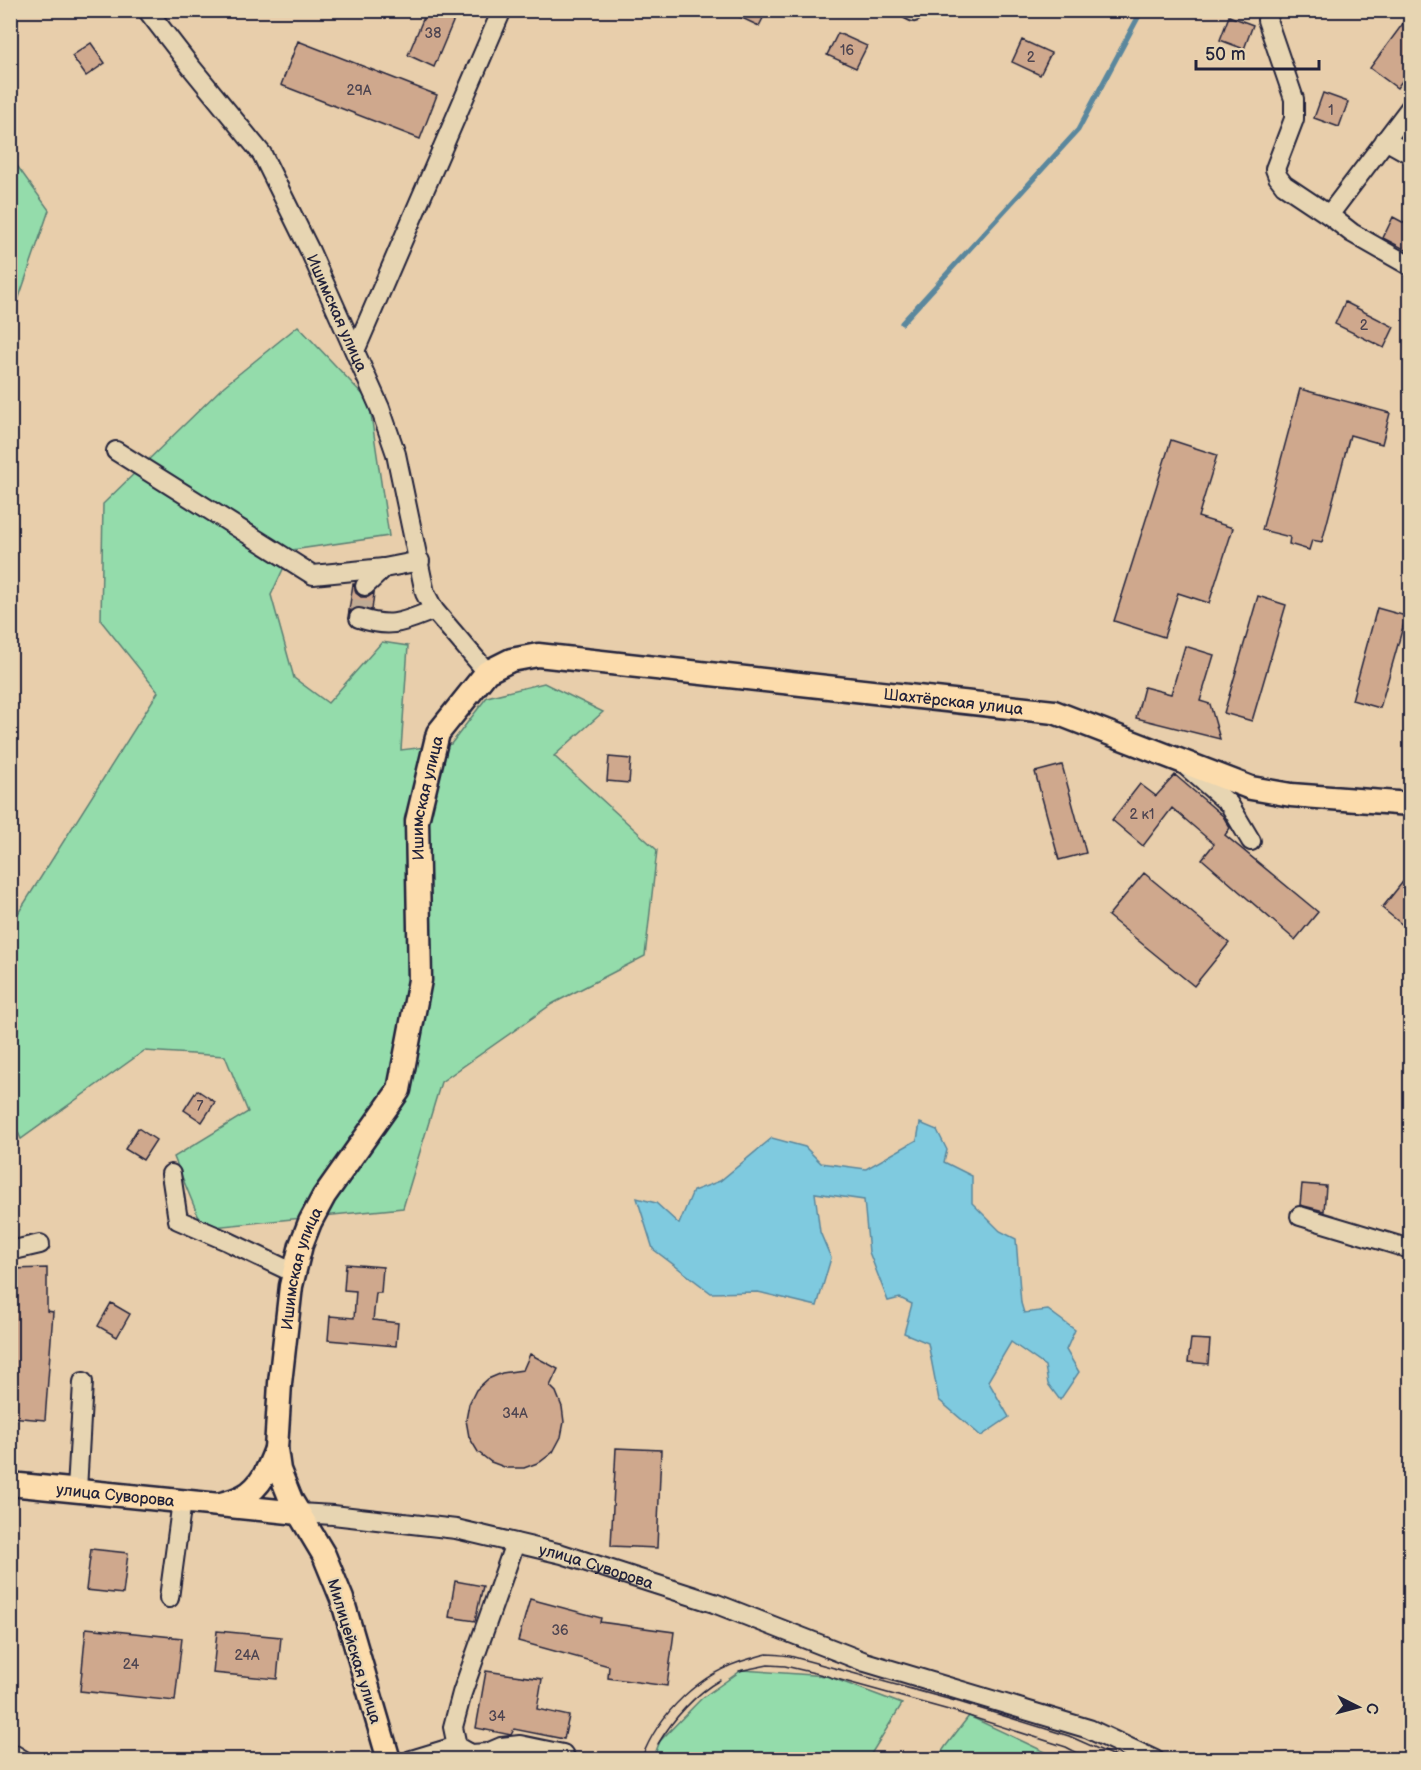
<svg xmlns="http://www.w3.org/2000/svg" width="1421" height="1770" font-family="'Balsamiq Sans',sans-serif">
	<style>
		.green { fill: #94dcab; stroke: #5b7f73; stroke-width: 1.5 }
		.water { fill: #7fcadf; stroke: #5a879d; stroke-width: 1.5 }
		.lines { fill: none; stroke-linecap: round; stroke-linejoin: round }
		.stream { stroke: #5a879d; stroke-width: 5 }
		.building { fill: #cfa88d; stroke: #22223b; stroke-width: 1.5 }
		.minor-tunnel { stroke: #c0ac95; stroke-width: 18; stroke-dasharray: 18 9; stroke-linecap: butt }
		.minor-casing { stroke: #22223b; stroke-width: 22 }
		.major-casing { stroke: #22223b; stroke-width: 27 }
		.minor { stroke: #e7d5b2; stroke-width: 18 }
		.major { stroke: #fcdcac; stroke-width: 22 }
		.tram { stroke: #22223b; stroke-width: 1.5 }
		.labels { text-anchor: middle; stroke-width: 4.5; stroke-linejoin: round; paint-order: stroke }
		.number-label { font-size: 14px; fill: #4d4450 }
		.street-label { font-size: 16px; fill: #22223b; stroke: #e7d5b2 }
	</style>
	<rect width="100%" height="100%" fill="#e8ceab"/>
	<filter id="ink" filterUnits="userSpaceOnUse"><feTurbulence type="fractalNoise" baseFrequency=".0167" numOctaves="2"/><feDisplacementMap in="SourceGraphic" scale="12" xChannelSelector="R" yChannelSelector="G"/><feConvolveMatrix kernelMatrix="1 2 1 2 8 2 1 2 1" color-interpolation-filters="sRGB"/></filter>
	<g filter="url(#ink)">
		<!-- green -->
		<path class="green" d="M10,156l39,54 -38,111h-1z
			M298,326l71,75 20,135 -97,14 -21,45 23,83 34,25 54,-61 26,4 -7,104 50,-6 36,-47 57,-14 59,29 -49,44 103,94 -12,106 -93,48 -111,78 -38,126 -200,20 -29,-71 74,-45 -23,-56 -81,-5 -123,88 -11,-25v-188l148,-234 -57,-71 2,-117 121,-118z
			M742,1670l85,6 75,28 -34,55h-215l7,-18 42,-43z
			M969,1716l91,43h-123l8,-12z"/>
		<!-- water -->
		<path class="water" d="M920,1123l17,7 10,20 -3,12 28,14v27l28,28 16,8 5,64 3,10 24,-3 27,20 -9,20 13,22 -19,28 -12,-16 -3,-18 -34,-24 -23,39 21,36 -28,19 -42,-36 -11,-57 -24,-10 8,-29 -12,-6 -12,3 -19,-49 -5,-52 -49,-7 5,39 11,26 -14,48 -59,-14 -47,1 -58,-44 -16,-51 19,5 23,21 14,-33 27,-10 52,-43 33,9 16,16 45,6 51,-29z"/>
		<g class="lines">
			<!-- stream -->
			<path class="stream" d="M902,323l176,-193 64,-120"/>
		</g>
		<!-- building -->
		<path class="building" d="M427,10h31l-24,57 -26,-12z
			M725,10h42l-8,16z
			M1410,14v56l-13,18 -27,-20z
			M1229,16l24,9 -9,24 -24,-9z
			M838,33l29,13 -11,22 -29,-13z
			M1022,40l29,13 -11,22 -28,-13z
			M298,41l139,54 -17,44 -139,-54z
			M91,43l14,20 -19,13 -14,-20z
			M1323,93l25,9 -9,25 -25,-9z
			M1393,217l17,9v26l-27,-14z
			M1345,302l49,25 -10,21 -49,-24z
			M1300,389l90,24 -8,31 -32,-9 -28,107 -10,-2 -3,10 -20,-6 1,-7 -28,-7z
			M1171,440l46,15 -19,62 35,11 -24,75 -31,-10 -14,44 -50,-16z
			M353,584h1l2,9 5,4h7l6,-4 -2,17 -16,-3 -5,3 -3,7z
			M1258,596l28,9 -34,116 -28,-8z
			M1377,608l29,8 -26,92 -28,-8z
			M1185,646l29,9 -14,46 10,3 10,35 -84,-21 8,-31 27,7z
			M609,757l22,2 -2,24 -22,-2z
			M1062,765l24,88 -27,7 -24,-88z
			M1175,775l48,41 7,12 -5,7 93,77 -23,28 -93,-81 12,-15 -42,-36 -29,38 -31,-26 28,-36 16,12z
			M1144,873l85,70 -35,43 -86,-70z
			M1410,873v58l-28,-23z
			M197,1090l18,12 -13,20 -18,-12z
			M138,1128l18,12 -13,20 -18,-11z
			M1302,1184l24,2 -2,25 -24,-6z
			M346,1264l37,3 -2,26h-5l-3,27 25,3 -2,23 -68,-6 2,-24 24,2 2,-27 -12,-1z
			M47,1268v43l6,1 -8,108 -35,-3v-148z
			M111,1303l19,11 -13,23 -19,-11z
			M1191,1339l19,1 -2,24 -20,-2z
			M530,1354l28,15 -8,17 6,6 6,15 2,15 -3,15 -8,15 -13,10 -16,6h-17l-16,-6 -13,-10 -9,-15 -3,-17 3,-16 7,-14 12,-11 14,-6 21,-3z
			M616,1448l45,2 -4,98 -46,-2z
			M91,1549l37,4 -5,41 -37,-4z
			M455,1581l28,5 -8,35 -26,-4z
			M530,1599l71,19 -1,4 74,10 -7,54 -59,-8 1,-12 -91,-25z
			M86,1628l96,10 -7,63 -95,-10z
			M217,1631l64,6 -4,42 -64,-6z
			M486,1671l56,8 -5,30 32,7 -5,23 -50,-10 -3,6 -35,-7z"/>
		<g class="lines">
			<!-- minor-tunnel -->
			<path class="minor-tunnel" d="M359,618l6,-32"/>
			<defs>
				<g id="minor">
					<path id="s1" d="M147,10l44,57 71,87 48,97 70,157 16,46 29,139 9,17 53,62"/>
					<path d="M910,10l4,2 2,-2"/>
					<path d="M1271,10l-4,10 27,79v20l-19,50 3,8 6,8 45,30 23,18 58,33"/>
					<path d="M1385,140l25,14"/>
					<path d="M1329,215l81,-107"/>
					<path d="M355,351l147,-341"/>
					<path d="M116,451l197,124 71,-7"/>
					<path d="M365,586l19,-18 36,-7"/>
					<path d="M359,618c33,11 44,4 75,-8"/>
					<path d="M1187,767l42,37 22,37"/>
					<path d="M171,1174l7,46 49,21 67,32"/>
					<path d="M1300,1216l110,33"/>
					<path d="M10,1251l30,-7"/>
					<path d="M77,1490l6,-108"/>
					<path id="s2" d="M299,1513l34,2 123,14 106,25 152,49 151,59 224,67 66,31"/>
					<path d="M515,1543l-53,150 -9,34 4,19 14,8 16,-1 14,-6 19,-2 43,9 4,6"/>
					<path d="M169,1598l13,-97"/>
					<path d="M10,1752l13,8"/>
					<path d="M411,1760l46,-14"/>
				</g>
				<g id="major">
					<path id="s3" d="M10,1484l289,29"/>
					<path d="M221,1504c8,-2 16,-4 23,-8 18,-10 25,-29 32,-47"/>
					<path id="s4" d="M389,1760l-47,-161 -18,-44 -33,-55 -12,-30 -3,-21 4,-66 11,-97 10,-41 9,-23 14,-26 75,-106 21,-110 -3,-159 21,-88 49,-61 24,-12 27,-5 516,57 197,76 40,7 119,9"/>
				</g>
			</defs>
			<!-- minor casing -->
			<use href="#minor" class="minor-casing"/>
			<!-- major casing -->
			<use href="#major" class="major-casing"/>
			<!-- minor -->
			<use href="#minor" class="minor"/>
			<!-- major -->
			<use href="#major" class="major"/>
			<!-- tram -->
			<path class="tram" d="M739,1671l29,-6 17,1 34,8 137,38 110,35 25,13
				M658,1744c15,-25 37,-50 62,-64
				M641,1760c17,-47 60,-88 108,-101 5,-1 12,-4 18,-5 7,0 15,1 23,2l169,46 110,34 54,24"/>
		</g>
	</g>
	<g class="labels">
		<!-- number labels -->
		<g class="number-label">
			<text x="433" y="38">38</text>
			<text x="847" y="55">16</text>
			<text x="1031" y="62">2</text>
			<text x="359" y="95">29А</text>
			<text x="1331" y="115">1</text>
			<text x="1364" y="330">2</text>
			<text x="1142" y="819">2 к1</text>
			<text x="200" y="1111">7</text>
			<text x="515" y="1418">34А</text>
			<text x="560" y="1635">36</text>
			<text x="247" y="1660">24А</text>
			<text x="131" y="1669">24</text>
			<text x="497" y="1721">34</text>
		</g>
		<!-- street labels -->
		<g class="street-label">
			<text dy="6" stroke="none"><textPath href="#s1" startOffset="360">Ишимская улица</textPath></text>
			<text dy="6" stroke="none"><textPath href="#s4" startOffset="1635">Шахтёрская улица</textPath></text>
			<text dy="6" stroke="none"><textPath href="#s4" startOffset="1018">Ишимская улица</textPath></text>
			<text dy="6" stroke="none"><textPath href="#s4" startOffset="516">Ишимская улица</textPath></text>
			<text dy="6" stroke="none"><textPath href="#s3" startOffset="106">улица Суворова</textPath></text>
			<text dy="6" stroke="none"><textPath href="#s2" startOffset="303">улица Суворова</textPath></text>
			<text transform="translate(355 1651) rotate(73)" y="6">Милицейская улица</text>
		</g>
	</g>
	<!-- margin -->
	<rect width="1421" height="1770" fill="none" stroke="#e7d5b2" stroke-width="36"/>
	<rect x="18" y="18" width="1385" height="1734" fill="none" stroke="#22223b" stroke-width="2" filter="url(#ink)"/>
	<!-- north arrow -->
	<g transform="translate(1358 1707) rotate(96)" stroke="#e7d5b2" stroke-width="4.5" paint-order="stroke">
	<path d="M0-4.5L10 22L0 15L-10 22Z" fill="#22223b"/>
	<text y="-9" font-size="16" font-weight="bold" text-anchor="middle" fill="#22223b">С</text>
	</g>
	<!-- scale -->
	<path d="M1196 60v9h123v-9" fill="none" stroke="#22223b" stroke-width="3"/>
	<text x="1205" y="60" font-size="18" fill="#22223b" stroke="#e7d5b2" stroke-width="4.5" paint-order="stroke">50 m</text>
</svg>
